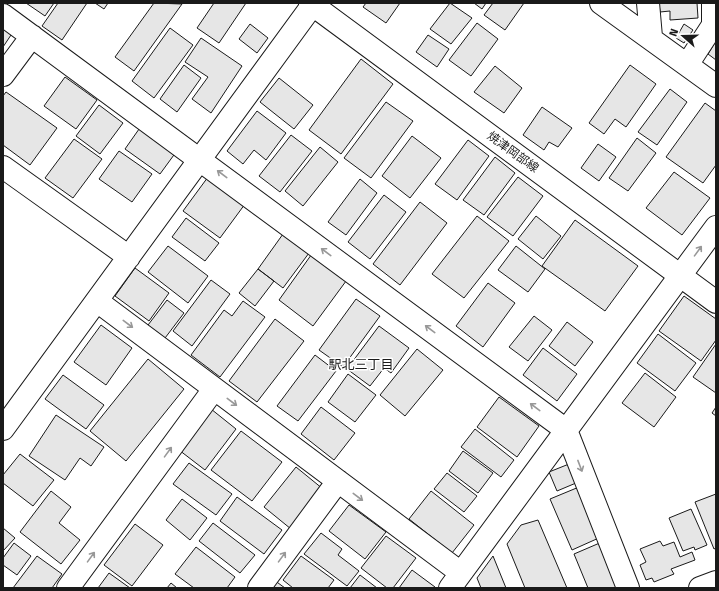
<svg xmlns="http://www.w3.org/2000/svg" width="719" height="591" font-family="'Fira Sans','Noto Sans JP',sans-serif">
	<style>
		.building { fill: #e6e6e6; stroke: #1a1a1a }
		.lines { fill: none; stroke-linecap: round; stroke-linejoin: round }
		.minor-casing { stroke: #1a1a1a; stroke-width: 24 }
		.major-casing { stroke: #1a1a1a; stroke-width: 24 }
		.minor { stroke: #fff; stroke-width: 22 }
		.major { stroke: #fff; stroke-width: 22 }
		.oneway { stroke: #989898 }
		.labels { text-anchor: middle; stroke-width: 3; stroke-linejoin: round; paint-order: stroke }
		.street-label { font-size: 12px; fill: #1a1a1a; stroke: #fff }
		.neighbourhood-label { font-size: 13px; fill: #1a1a1a; stroke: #fff }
	</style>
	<rect width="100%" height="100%" fill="#fff"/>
	<!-- building -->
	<path class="building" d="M26,3h28l-9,13z
		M58,3h29l-25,37 -20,-14z
		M95,3h13l-4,6z
		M154,3l28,1 -48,67 -19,-14z
		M214,3h32l-27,40 -22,-15z
		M366,3h34l-14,20 -23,-16z
		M450,3l22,15 -21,26 -21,-15z
		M474,3h12l-4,6z
		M493,3h31l-19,27 -21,-15z
		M659,3h38l1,15 -28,2v-9l-10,1z
		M477,23l21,16 -27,37 -22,-16z
		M250,24l18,14 -11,15 -18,-14z
		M684,24l9,6 -9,13 -8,-5z
		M3,25l10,7 -10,15z
		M170,28l23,17 -39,53 -22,-17z
		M428,35l21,14 -12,18 -21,-15z
		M201,38l41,28 -31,47 -19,-14 16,-22 -23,-15z
		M716,41v19l-8,-6z
		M361,59l32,25 -52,70 -32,-24z
		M184,65l17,13 -24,34 -17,-13z
		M630,65l26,19 -30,43 -11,-8 -11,15 -15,-11z
		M495,66l27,22 -18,25 -30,-21z
		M65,77l32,23 -21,29 -32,-23z
		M279,78l34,27 -19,24 -34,-27z
		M670,89l17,13 -30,43 -19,-13z
		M6,92l51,36 -27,37 -27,-20v-49z
		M386,102l27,19 -42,57 -27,-20z
		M705,103l11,8v54l-13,18 -37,-26z
		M99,105l24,18 -23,31 -24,-18z
		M542,107l30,21 -14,19 -9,-5 -5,8 -21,-15z
		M257,111l29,22 -20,27 -12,-10 -11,14 -16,-13z
		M144,122l35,26 -19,26 -35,-25z
		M291,135l21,16 -32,41 -21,-16z
		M412,136l29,22 -31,40 -28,-22z
		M637,138l19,15 -28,38 -19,-13z
		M74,139l28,20 -29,39 -28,-20z
		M468,140l21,16 -32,44 -22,-16z
		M598,144l18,13 -17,24 -18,-13z
		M320,147l18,15 -35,44 -18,-15z
		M119,151l33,23 -20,28 -33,-23z
		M495,157l20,16 -31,42 -21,-15z
		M674,172l36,26 -28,37 -36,-27z
		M208,177l37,27 -25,34 -37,-27z
		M518,177l25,19 -30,40 -26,-19z
		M360,179l17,14 -31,42 -18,-13z
		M384,195l22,17 -36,47 -22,-17z
		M420,202l27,21 -47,62 -27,-21z
		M477,216l32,25 -45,57 -32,-24z
		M536,216l25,20 -18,23 -25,-20z
		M186,218l33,25 -14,18 -33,-24z
		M575,220l63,46 -33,45 -63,-45z
		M283,234l26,19 -26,35 -25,-19z
		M168,246l40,30 -20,27 -40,-31z
		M516,246l29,23 -17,23 -30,-22z
		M314,251l35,26 -36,49 -34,-26z
		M135,268l34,25 -20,28 -34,-25z
		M258,269l16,12 -19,25 -16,-13z
		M211,280l19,14 -38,52 -19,-15z
		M488,283l27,20 -32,44 -27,-21z
		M684,296l32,23v21l-15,21 -42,-30z
		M356,299l24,17 -37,51 -24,-17z
		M167,300l17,13 -22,29 -17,-13z
		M243,301l22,16 -45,60 -29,-22 33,-45 8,6z
		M534,316l18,14 -24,31 -19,-14z
		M275,319l29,22 -47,61 -28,-21z
		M567,322l26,20 -18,24 -26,-20z
		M101,325l31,23 -26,37 -32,-23z
		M379,326l30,22 -18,25 -7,-5 -14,18 -23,-17z
		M658,334l38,29 -21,28 -38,-28z
		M716,344v49l-23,-16z
		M543,348l34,26 -20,27 -34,-26z
		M417,349l26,21 -38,46 -25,-21z
		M315,355l21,16 -38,50 -21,-15z
		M148,359l36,30 -58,72 -36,-30z
		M645,373l31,24 -22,30 -32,-24z
		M348,374l28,21 -21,27 -27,-20z
		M63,375l41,30 -18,24 -41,-30z
		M499,397l40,29 -22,31 -40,-30z
		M321,407l34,26 -21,27 -33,-26z
		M716,407v9l-4,-3z
		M211,409l25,20 -31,41 -26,-20z
		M56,415l48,32 -13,19 -11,-8 -15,22 -36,-24z
		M475,429l39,31 -13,17 -40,-30z
		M241,431l41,31 -30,39 -41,-31z
		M463,451l30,22 -15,20 -29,-22z
		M20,454l34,26 -21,26 -30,-23v-8z
		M189,463l43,31 -16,21 -43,-31z
		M569,464l7,19 -19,8 -8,-19z
		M296,467l27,22 -32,40 -27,-22z
		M447,473l30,23 -13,16 -30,-23z
		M579,487l22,50 -29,13 -22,-51z
		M51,491l20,16 -12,16 21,17 -19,24 -41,-32z
		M431,491l43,34 -22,28 -43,-34z
		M716,494v54l-2,1 -19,-47z
		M237,497l45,33 -18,24 -44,-33z
		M182,499l25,19 -17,22 -24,-20z
		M349,505l37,27 -21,27 -36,-28z
		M691,509l16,36 -12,5 -1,-3 -11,4 -14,-33z
		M538,520l29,68h-42l-18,-44 14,-19z
		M213,523l42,32 -15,18 -41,-32z
		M135,524l28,21 -31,41 -28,-21z
		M3,528l12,10 -12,13z
		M321,533l21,16 -4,6 21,16 -12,15 -43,-32z
		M386,536l30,22 -23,30h-6l-26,-20z
		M660,541l3,5 11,-4 6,15 12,-5 3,8 -24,9 3,5 -20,8 -2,-4 -6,2 -6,-15 6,-3 -6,-13z
		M602,542l18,46h-32l-14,-34z
		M14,543l17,13 -14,19 -14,-10v-7z
		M196,547l39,30 -8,11h-33l-19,-14z
		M37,556l25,18 -10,14h-39z
		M301,556l33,24 -6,8h-35l-10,-8z
		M493,556l13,32h-25l-4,-10z
		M412,570l23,17 -1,1h-35z
		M109,573l21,15h-32z
		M360,575l17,13h-27z
		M274,580l11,8h-16z
		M171,583l6,5h-10z"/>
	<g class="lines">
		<defs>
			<path id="minor" d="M601,3l115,83
				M648,3l3,34
				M3,15l563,415 62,158
				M687,65l26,-40v-22
				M3,75l29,-39
				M3,167l126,90
				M97,301l364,272
				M3,429l311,-426
				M68,588l146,-199
				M259,588l79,-107
				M450,588l266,-361
				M700,588l16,-6"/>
			<path id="major" d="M310,3l406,299"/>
		</defs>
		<!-- minor casing -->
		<use href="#minor" class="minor-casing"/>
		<!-- major casing -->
		<use href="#major" class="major-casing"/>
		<!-- minor -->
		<use href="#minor" class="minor"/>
		<!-- major -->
		<use href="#major" class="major"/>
	</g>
	<!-- one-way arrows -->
	<defs><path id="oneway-shaft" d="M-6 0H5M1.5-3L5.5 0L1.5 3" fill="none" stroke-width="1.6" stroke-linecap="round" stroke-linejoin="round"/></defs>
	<g class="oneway">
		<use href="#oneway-shaft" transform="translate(222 174) rotate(-143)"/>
		<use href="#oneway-shaft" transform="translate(698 251) rotate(-54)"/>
		<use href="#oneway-shaft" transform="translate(326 252) rotate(-143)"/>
		<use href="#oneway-shaft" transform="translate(128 324) rotate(37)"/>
		<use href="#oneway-shaft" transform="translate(430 329) rotate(-143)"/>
		<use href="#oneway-shaft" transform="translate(232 402) rotate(37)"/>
		<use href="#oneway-shaft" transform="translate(535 407) rotate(-143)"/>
		<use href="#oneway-shaft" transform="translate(168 452) rotate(-54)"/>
		<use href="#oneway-shaft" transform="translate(580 466) rotate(69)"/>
		<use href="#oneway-shaft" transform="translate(358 497) rotate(37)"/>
		<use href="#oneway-shaft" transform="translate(91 557) rotate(-54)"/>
		<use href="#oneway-shaft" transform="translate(282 557) rotate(-54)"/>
	</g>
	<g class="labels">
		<!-- street labels -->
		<g class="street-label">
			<text transform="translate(513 152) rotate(36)" y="4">焼津岡部線</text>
		</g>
		<!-- neighbourhood labels -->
		<g class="neighbourhood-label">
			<text x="361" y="369">駅北三丁目</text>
		</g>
	</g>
	<!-- border -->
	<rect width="719" height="591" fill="none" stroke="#1a1a1a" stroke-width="8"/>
	<!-- north arrow -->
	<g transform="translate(683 36) rotate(290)" stroke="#ffffff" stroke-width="3" paint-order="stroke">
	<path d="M0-3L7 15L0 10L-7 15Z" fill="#1a1a1a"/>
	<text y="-6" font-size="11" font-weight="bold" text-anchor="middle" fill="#1a1a1a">N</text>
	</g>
</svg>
